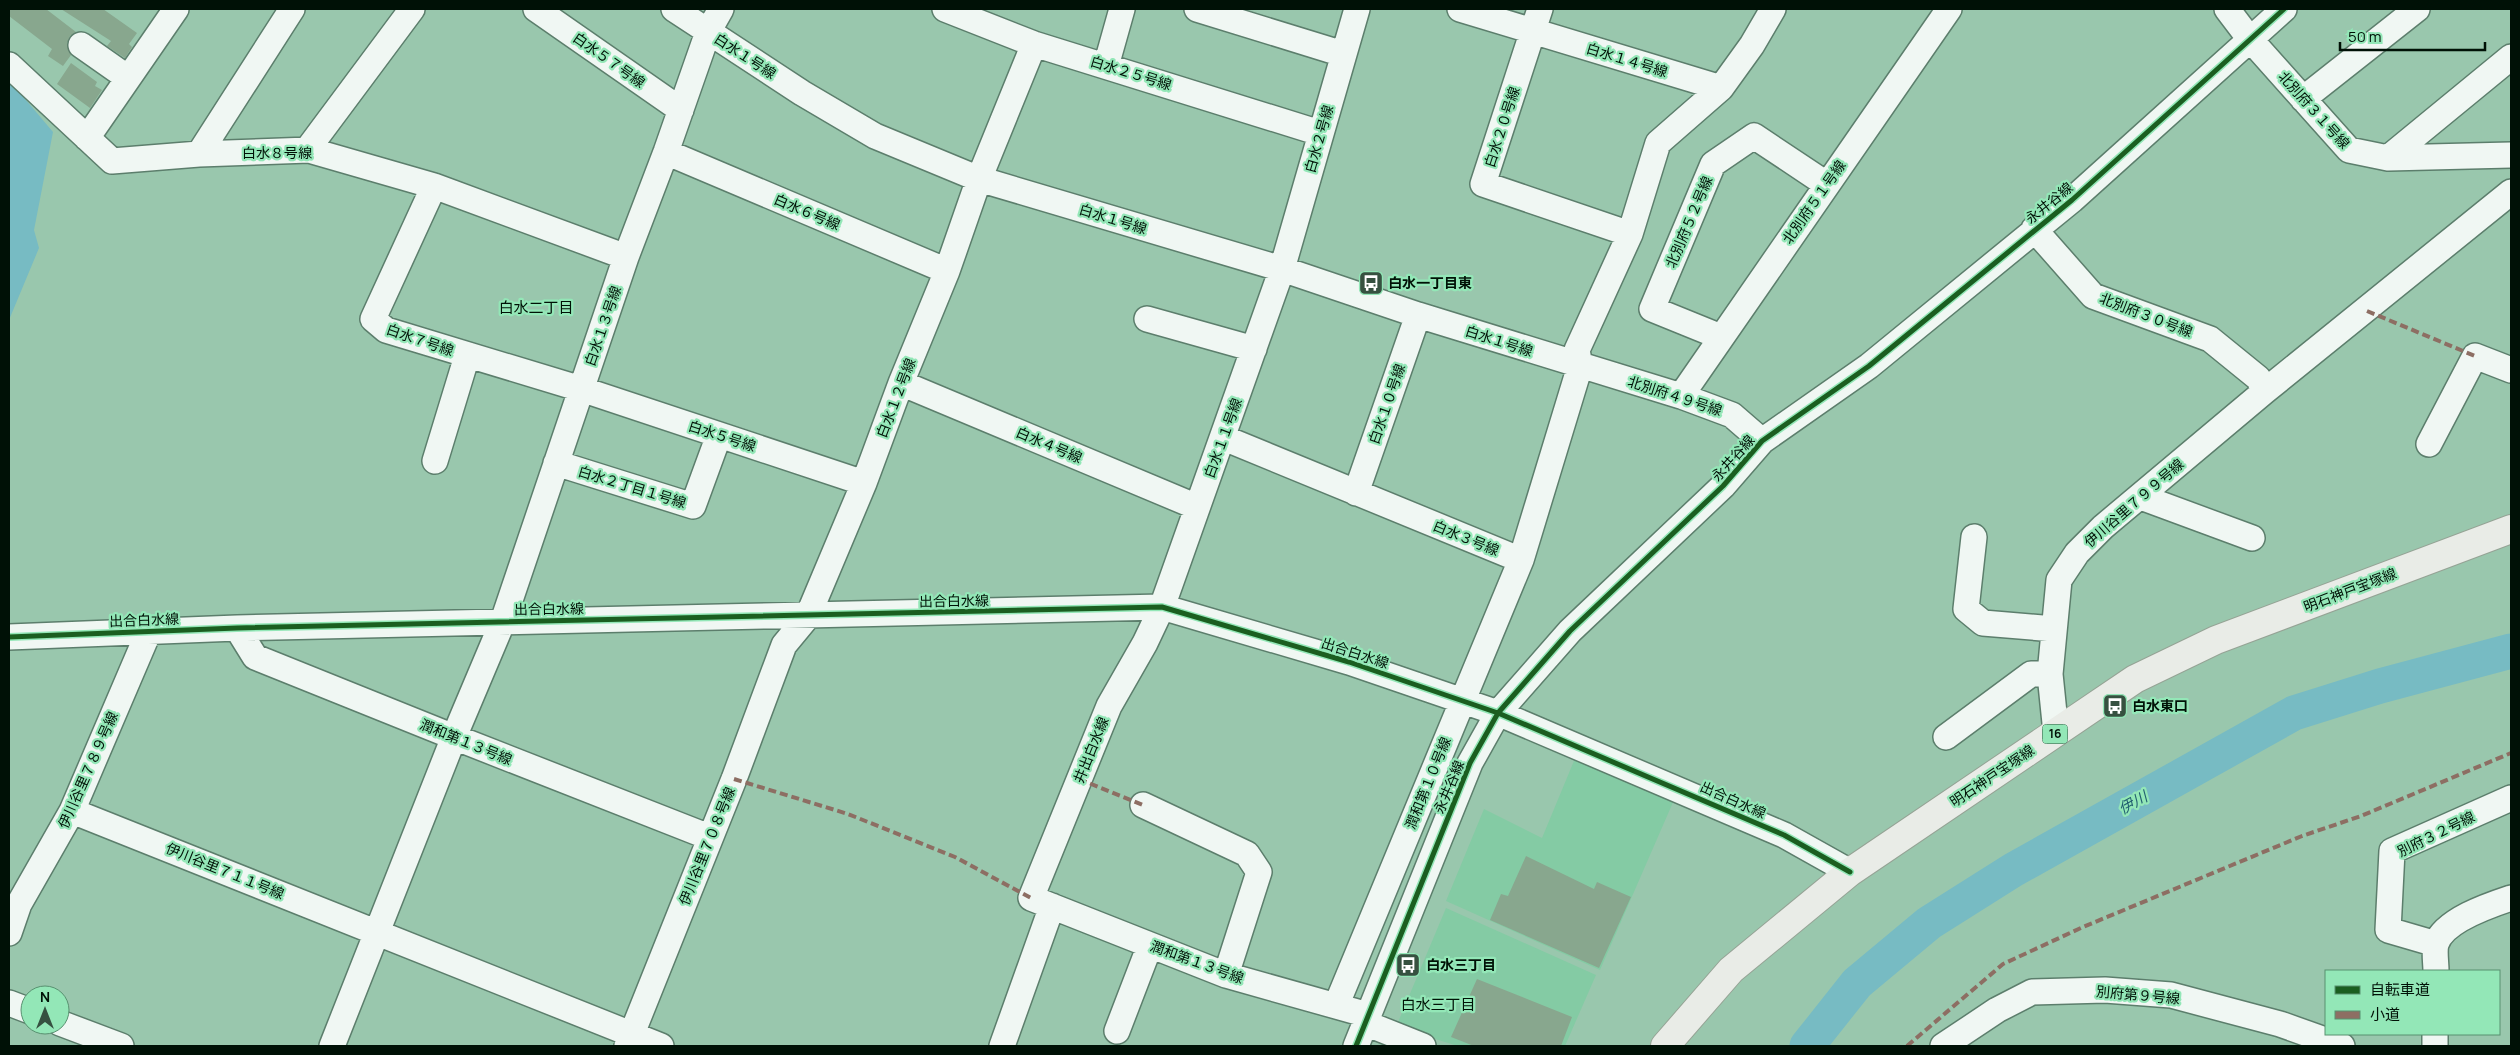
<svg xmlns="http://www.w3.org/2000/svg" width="2520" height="1055" font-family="Manrope,'Noto Sans JP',sans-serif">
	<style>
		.built { fill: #84cba4 }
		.water { fill: #77bbc3 }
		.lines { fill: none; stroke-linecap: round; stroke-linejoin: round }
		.river { stroke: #77bbc3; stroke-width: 35 }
		.building { fill: #88a78e }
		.minor-casing { stroke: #5c7e6c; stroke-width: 28 }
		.major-casing { stroke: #95a395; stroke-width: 30 }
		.minor { stroke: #f0f7f3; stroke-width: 25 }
		.major { stroke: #e9ece7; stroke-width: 28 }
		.quiet { stroke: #8d6e63; stroke-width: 4; stroke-dasharray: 8 4; stroke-linecap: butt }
		.cycleway-casing { stroke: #93e7b7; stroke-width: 8 }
		.cycleway { stroke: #1b5e20; stroke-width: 5 }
		.labels { text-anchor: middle; stroke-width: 4.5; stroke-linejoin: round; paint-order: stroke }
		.shield { fill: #93e7b7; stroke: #2c513b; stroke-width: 1 }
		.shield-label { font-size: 12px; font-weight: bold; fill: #001106 }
		.street-label { font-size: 14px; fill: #001106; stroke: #93e7b7 }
		.poi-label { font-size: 14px; font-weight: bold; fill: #001106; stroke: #93e7b7; text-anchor: start }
		.neighbourhood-label { font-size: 15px; fill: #001106; stroke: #93e7b7 }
		.water-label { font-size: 15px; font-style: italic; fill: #226070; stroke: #93e7b7 }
	</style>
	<rect width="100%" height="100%" fill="#99c7ad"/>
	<!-- built -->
	<path class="built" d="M1576,756l98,44 -74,170 -154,-69 38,-92 58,29z
		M1446,908l150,67 -31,71h-107l-62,-19z"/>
	<!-- water -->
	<path class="water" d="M9,80l44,52 -19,98 5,18 -30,72z"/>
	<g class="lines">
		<!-- river -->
		<path class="river" d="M1807,1046l50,-63 72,-60 84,-53 281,-157 86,-27 131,-35"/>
	</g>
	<!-- building -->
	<path class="building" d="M9,9h37l30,23 -6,4 -3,7 4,12 -8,11 -15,-10 4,-7 -43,-33z
		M61,9h42l34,24 -8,11 3,3 -7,11 -18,-12 4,-5z
		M71,63l26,19 -2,4 7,4 -12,18 -33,-24z
		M1526,856l68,33 3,-7 34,15 -32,71 -109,-48 11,-26 7,2z
		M1477,979l95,38 -11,29h-87l-23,-9z"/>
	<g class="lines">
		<defs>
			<path id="minor" d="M536,9l145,101
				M674,9l128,84 73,43 104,43 303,90 136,46 263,81 51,19 30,26
				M945,9l89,35 286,89
				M1197,9l146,45
				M1357,9l-75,260 -120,338 -17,36 -36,63 -78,192 195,77 142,40
				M1460,9l261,79
				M1540,9l-57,175 147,50
				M2227,9l22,29 100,112 39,8 123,-3
				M81,45l47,33
				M9,65l103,96 87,-7 110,-4 125,36 192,71
				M1106,66l16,-57
				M2303,99l114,-90
				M87,138l89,-129
				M307,150l105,-141
				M666,152l281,119
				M199,154l93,-145
				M2388,158l123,-101
				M434,186l-61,133 13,11 195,59 283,94
				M2034,229l59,67 117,43 48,39 7,13
				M1147,319l107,30
				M1721,337l-69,-28 61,-145 41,-28 72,48
				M901,383l296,124
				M1681,396l268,-387
				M1224,438l297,122 59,-194 -3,-16 53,-116 28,-91 63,-55 31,-43 21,-36
				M2429,444l46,-88 36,14
				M435,461l32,-105
				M556,463l137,43 26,-71
				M1356,493l62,-178
				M2141,497l111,41
				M1974,537l-8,72 17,14 71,6
				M237,628l18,29 199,80 255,100
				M9,637l228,-9 925,-21 187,55 149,51 286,122 66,37
				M2056,733l-6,-59 9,-94 18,-27 26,-26 162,-136 246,-199
				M1946,737l85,-63h19
				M1143,805l104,49 12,18 -33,103
				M72,811l589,235
				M9,933l10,-29 53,-93 77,-180
				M2436,944l-48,-14 4,-79 119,-53
				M2436,971c0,-8 -2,-20 0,-27 8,-24 54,-39 75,-46
				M9,1003l21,8
				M1336,1006l185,-446
				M60,1023l61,23
				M1365,1023l58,23
				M1117,1031l33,-86
				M332,1046l122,-309 49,-116 123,-364 40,-105 42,-120 13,-23
				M627,1046l107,-267 50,-134 24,-29 56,-133 37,-100 46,-112 32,-92 55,-135
				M1002,1046l50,-140
				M1356,1046l114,-283 28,-50 72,-82 153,-145 39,-45 107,-75 203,-166 212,-191
				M1943,1046l54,-36 35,-18 73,-2 66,5 109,29 62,22
				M2435,1046v-12"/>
			<path id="major" d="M1665,1046l66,-76 119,-98 285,-193 81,-39 295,-111"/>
		</defs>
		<!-- minor casing -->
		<use href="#minor" class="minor-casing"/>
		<!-- major casing -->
		<use href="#major" class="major-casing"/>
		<!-- minor -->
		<use href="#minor" class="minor"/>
		<!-- major -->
		<use href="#major" class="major"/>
		<!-- quiet -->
		<path class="quiet" d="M2367,311l108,45
			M734,779l114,35 107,43 76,41
			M1079,779l64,26
			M1907,1046l96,-82 80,-37 219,-91 59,-20 150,-63"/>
		<defs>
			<path id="cycleway" d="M9,637l228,-9 925,-21 187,55 149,51 286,122 66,37
				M1356,1046l114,-283 28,-50 72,-82 153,-145 39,-45 107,-75 203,-166 212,-191"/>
		</defs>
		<!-- cycleway casing -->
		<use href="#cycleway" class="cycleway-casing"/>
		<!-- cycleway -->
		<use href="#cycleway" class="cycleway"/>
	</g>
	<!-- icons -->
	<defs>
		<symbol id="bus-square" viewBox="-11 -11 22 22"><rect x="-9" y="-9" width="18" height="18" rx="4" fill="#365140" stroke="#93e7b7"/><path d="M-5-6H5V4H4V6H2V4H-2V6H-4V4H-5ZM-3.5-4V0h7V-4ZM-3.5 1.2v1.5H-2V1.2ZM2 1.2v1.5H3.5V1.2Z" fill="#fff"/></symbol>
	</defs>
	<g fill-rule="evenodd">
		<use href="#bus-square" x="1357" y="269" width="28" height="28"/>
		<use href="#bus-square" x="2101" y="692" width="28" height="28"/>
		<use href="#bus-square" x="1394" y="951" width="28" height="28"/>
	</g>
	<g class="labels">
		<!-- shield labels -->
		<rect class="shield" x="2042.5" y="724.5" width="25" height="19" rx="4"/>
		<g class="shield-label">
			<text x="2055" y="738">16</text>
		</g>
		<!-- street labels -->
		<g class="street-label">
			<text transform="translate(745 56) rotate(33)" y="5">白水１号線</text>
			<text transform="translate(609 60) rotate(35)" y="5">白水５７号線</text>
			<text transform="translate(1627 60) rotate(17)" y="5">白水１４号線</text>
			<text transform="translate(1131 73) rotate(17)" y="5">白水２５号線</text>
			<text transform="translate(2314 110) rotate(48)" y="5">北別府３１号線</text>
			<text transform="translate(1502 127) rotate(-72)" y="5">白水２０号線</text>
			<text transform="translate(1319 139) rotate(-74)" y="5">白水２号線</text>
			<text x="277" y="158">白水８号線</text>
			<text transform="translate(1814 202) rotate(-55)" y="5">北別府５１号線</text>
			<text transform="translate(2049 203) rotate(-39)" y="5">永井谷線</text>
			<text transform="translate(807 212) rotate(23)" y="5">白水６号線</text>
			<text transform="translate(1113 219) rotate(17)" y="5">白水１号線</text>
			<text transform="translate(1689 222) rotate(-67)" y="5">北別府５２号線</text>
			<text transform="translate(2146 315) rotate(21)" y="5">北別府３０号線</text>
			<text transform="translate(603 326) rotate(-71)" y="5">白水１３号線</text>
			<text transform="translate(420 340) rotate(19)" y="5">白水７号線</text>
			<text transform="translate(1499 341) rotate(18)" y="5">白水１号線</text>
			<text transform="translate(1675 396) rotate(18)" y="5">北別府４９号線</text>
			<text transform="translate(896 398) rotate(-69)" y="5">白水１２号線</text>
			<text transform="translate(1387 404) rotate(-71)" y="5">白水１０号線</text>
			<text transform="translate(722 436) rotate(18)" y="5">白水５号線</text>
			<text transform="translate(1223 438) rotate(-70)" y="5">白水１１号線</text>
			<text transform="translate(1049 445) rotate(23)" y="5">白水４号線</text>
			<text transform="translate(1733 458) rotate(-48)" y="5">永井谷線</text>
			<text transform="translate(632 487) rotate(17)" y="5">白水２丁目１号線</text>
			<text transform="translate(2134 503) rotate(-41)" y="5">伊川谷里７９９号線</text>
			<text transform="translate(1466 538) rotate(22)" y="5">白水３号線</text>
			<text transform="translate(2350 590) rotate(-21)" y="5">明石神戸宝塚線</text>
			<text transform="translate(954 601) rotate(-1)" y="5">出合白水線</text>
			<text transform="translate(549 609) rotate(-1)" y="5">出合白水線</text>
			<text transform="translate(144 620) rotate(-2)" y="5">出合白水線</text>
			<text transform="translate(1355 653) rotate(18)" y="5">出合白水線</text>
			<text transform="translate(466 742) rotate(22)" y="5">潤和第１３号線</text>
			<text transform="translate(1091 750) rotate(-68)" y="5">井出白水線</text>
			<text transform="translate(88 770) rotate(-66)" y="5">伊川谷里７８９号線</text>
			<text transform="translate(1992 776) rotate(-34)" y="5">明石神戸宝塚線</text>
			<text transform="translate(1428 783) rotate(-68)" y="5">潤和第１０号線</text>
			<text transform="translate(1449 787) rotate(-67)" y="5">永井谷線</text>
			<text transform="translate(1733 800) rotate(24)" y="5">出合白水線</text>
			<text transform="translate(2436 834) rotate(-26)" y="5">別府３２号線</text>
			<text transform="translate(707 846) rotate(-68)" y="5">伊川谷里７０８号線</text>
			<text transform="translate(225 871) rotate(22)" y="5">伊川谷里７１１号線</text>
			<text transform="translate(1197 962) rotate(20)" y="5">潤和第１３号線</text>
			<text transform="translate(2138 995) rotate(5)" y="5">別府第９号線</text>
		</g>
		<!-- poi labels -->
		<g class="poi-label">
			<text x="1388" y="288">白水一丁目東</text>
			<text x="2132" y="711">白水東口</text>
			<text x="1426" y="970">白水三丁目</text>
		</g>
		<!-- neighbourhood labels -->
		<g class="neighbourhood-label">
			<text x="536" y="313">白水二丁目</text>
			<text x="1438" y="1010">白水三丁目</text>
		</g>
		<!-- water labels -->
		<g class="water-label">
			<text transform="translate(2133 803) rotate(-29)" y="5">伊川</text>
		</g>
	</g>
	<!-- border -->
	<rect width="2520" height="1055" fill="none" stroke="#001106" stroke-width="20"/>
	<!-- legend -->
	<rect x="2325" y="970" width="175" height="65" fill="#93e7b7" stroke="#589170"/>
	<rect x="2335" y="986" width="25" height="8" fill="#1b5e20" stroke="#589170"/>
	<text x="2370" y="995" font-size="15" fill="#001106">自転車道</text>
	<rect x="2335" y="1011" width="25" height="8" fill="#8d6e63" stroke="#589170"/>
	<text x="2370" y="1020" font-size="15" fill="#001106">小道</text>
	<!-- north arrow -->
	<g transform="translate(45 1010)"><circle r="24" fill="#93e7b7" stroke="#589170"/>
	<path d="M0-4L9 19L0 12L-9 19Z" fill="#365140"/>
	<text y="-8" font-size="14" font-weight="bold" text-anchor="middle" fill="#001106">N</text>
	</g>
	<!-- scale -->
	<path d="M2340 42v8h145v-8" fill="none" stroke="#001106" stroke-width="2.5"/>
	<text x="2348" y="42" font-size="15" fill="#001106" stroke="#93e7b7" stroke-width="4" paint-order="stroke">50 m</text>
</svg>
